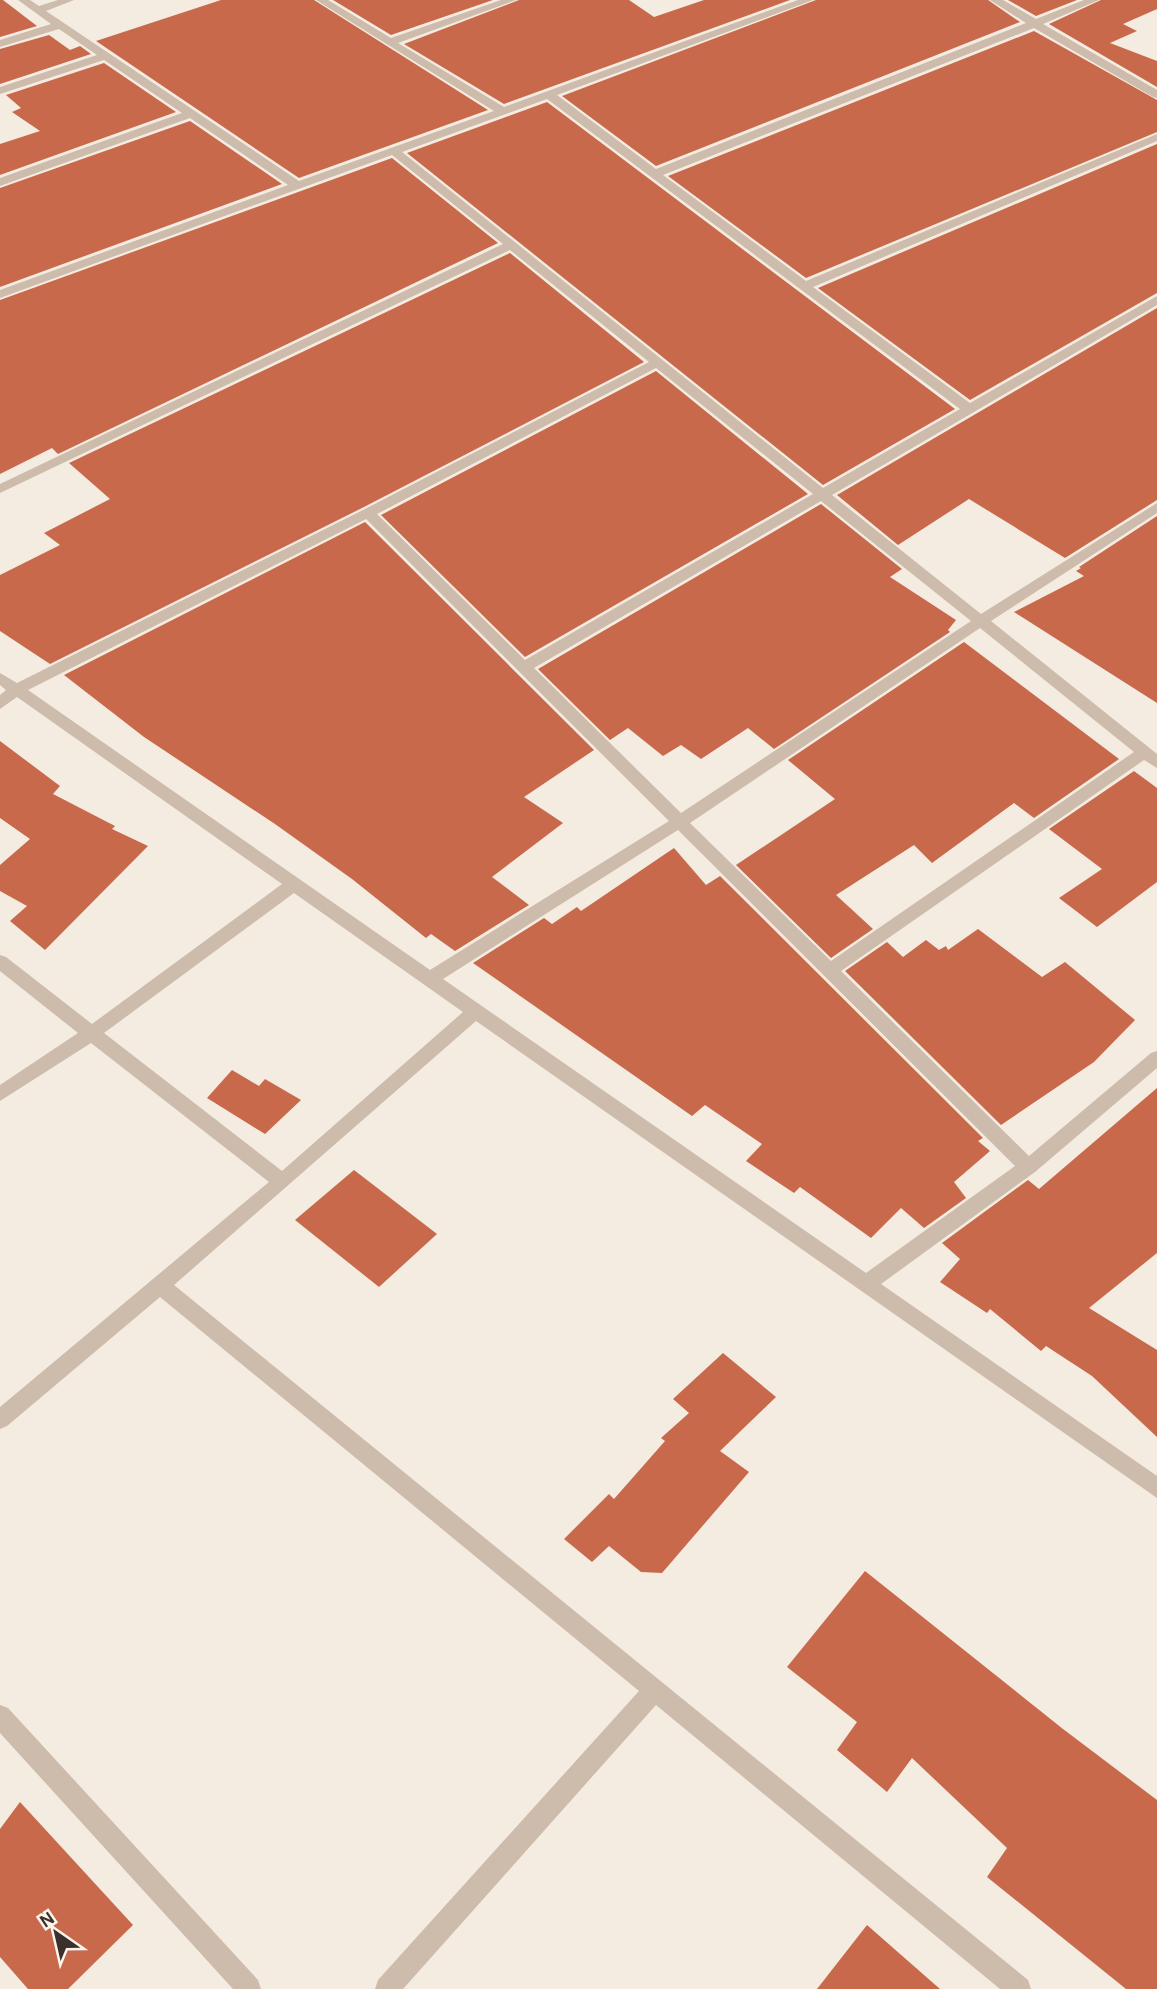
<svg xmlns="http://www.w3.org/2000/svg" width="1157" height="1989" font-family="Karla,sans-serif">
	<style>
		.building { fill: #c8694b }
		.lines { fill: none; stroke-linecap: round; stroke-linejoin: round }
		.minor { fill: #cdbbac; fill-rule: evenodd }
	</style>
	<rect width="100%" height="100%" fill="#f4ebe1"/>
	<!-- building -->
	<path class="building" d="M0,0h3l34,26 -37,11z
		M221,0h93l174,110 -189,68 -203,-137z
		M333,0h160l-102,35z
		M519,0h110l25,17 50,-17h86l-286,104 -100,-60z
		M816,0h172l32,22 -364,144 -94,-70z
		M1008,0h69l-41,16z
		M1101,0h56v9l-34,15 14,7 -27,12 47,18v26l-108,-63z
		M1034,31l123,69v32l-351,146 -138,-102z
		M49,35l21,15 10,-4 11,8 -91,30v-35z
		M104,63l72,49 -176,63v-31l40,-13 -28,-19 9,-4 -15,-13z
		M547,102l408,307 -132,76 -416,-332z
		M190,121l92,63 -282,103v-99z
		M1157,144v149l-187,107 -152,-112z
		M392,158l106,85 -440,211 -6,-6 -52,26v-174z
		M510,253l134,109 -282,146 -312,156 -50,-33v-56l60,-30 -16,-12 66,-34 -41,-36z
		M1157,308v192l-92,58 -96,-59 -71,46 -61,-50z
		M656,371l152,123 -283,163 -144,-142z
		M821,504l81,65 -12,8 66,43 -8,10 2,2 -176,117 -26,-21 -47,31 -20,-14 -18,11 -35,-28 -18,12 -72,-71z
		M1157,516v187l-143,-91 70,-36 -8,-5 5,-3 -2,-1z
		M365,522l229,228 -70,47 39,26 -71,54 37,28 -74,46 -24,-17 -5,4 -74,-59 -77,-55 -131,-87 -80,-62z
		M964,642l155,117 -85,59 -20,-15 -82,60 -18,-18 -78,50 37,34 -42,29 -95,-93 99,-66 -47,-39z
		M0,741l60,45 -7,8 62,32 -3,3 36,17 -103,104 -35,-29 17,-15 -27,-15v-26l30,-26 -30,-21z
		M1134,771l23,17v94l-60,45 -38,-29 43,-29 -53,-40z
		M674,848l32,37 14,-9 263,262 -5,3 12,10 -36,31 12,16 -42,30 -23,-20 -30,30 -71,-51 -6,6 -48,-32 16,-17 -57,-39 -13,11 -219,-153 71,-45 8,6 25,-17 4,4z
		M978,929l64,48 23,-15 70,58 -41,42 -93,63 -156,-154 42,-29 16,15 23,-17 13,10 7,-4 2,4z
		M232,1070l27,16 6,-7 36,21 -36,34 -58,-36z
		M1157,1088v165l-68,55 68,42v87l-65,-61 -46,-30 -5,5 -51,-42 -3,4 -47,-31 20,-23 -18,-16 86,-63 11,9z
		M354,1170l83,64 -58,53 -84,-67z
		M723,1353l53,44 -56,54 29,21 -87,101 -21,-1 -32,-26 -17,16 -28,-23 45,-45 5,5 51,-58 -4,-3 28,-25 -16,-14z
		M865,1571l198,158 94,71v189h-31l-139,-112 20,-29 -95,-90 -25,34 -50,-42 20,-28 -70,-55z
		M20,1802l113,123 -65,64h-40l-28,-32v-128z
		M867,1925l73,64h-123z"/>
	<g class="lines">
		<!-- minor -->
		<path class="minor" d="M18,0h12l9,6 19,-6h16l-28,11 253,170 195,-70 -178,-111h12l63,38 110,-38h15l-118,43 106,64 294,-107h15l-256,95 99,74 370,-146 -36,-23h13l33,19 48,-19h15l-56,24 114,66v8l-4,-1 -119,-69 -371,147 143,106 351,-147v7l-344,146 157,116 187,-107v9l-325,190 149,119 176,-111v10l-166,108 166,133v14l-13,-8 -303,211 188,185 122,-103 6,-2v17l-122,104 -154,112 276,192v22l-681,-477 -302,264 854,695 3,9h-31l-344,-284 -253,284h-28l3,-9 261,-289 -479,-394 -153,129 -7,3v-22l269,-225 -178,-139 -91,58v-16l78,-52 -78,-62v-16l6,2 86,67 190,-140 -265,-187 -17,12v-14l6,-5 -6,-5v-12l17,10 346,-173 286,-148 -139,-112 -510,243v-9l503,-240 -111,-89 -392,143v-8l288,-105 -98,-67 -190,68v-8l182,-65 -78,-53 -104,34v-7l97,-32 -38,-26 -59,18v-7l51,-16zM547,99l413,310 -137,79 -421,-336zM656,368l157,126 -288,166 -148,-146zM821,501l150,120 -290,192 -147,-145zM366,519l303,302 -239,149 -402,-280zM980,628l154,124 -303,209 -141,-138zM678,830l337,336 -149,107 -423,-294zM294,893l169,119 -181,159 -178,-138z
			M0,1705l8,3 250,272 3,9h-28l-233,-256z"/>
	</g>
	<!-- north arrow -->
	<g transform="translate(56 1933) rotate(326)" stroke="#fbf5ee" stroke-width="5" paint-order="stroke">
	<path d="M0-5L12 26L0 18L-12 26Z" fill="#3b302b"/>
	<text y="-10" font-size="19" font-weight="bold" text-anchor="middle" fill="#3b302b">N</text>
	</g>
</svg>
